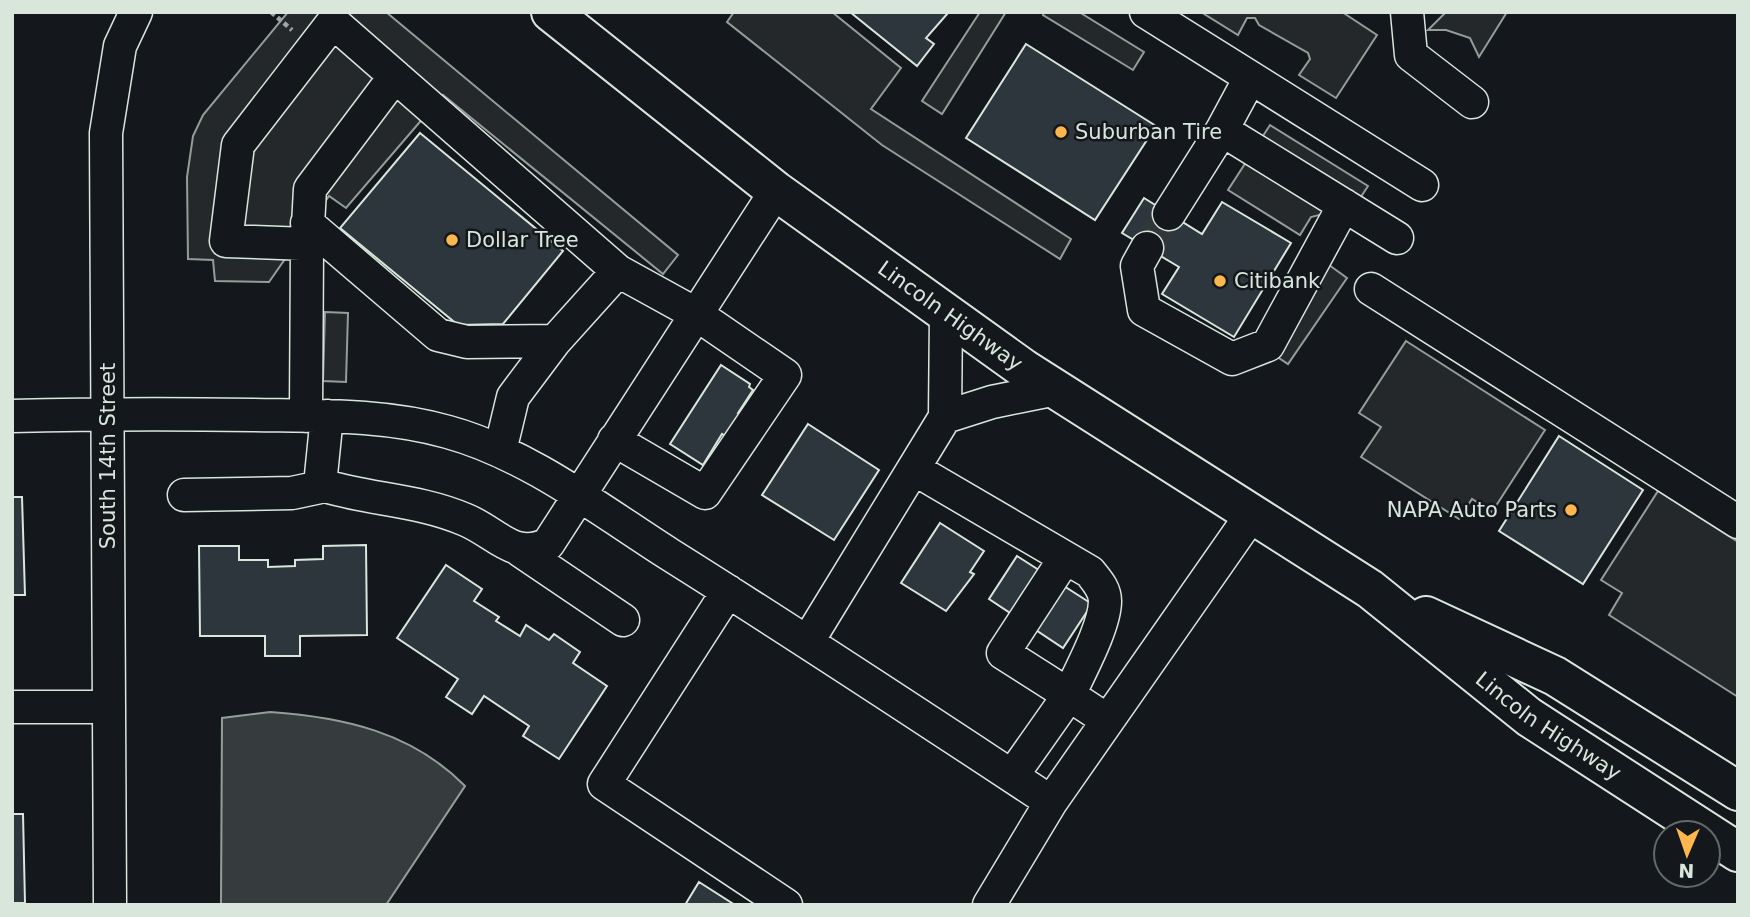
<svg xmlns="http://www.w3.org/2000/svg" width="1750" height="917" font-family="'DejaVu Sans',sans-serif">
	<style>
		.parking { fill: #24282b; stroke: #939e99; stroke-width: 2 }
		.water { fill: #363b3e; stroke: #939e99; stroke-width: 2 }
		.building { fill: #2c363c; stroke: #d8e6dc; stroke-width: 2 }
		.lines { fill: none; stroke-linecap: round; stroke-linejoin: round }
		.minor-tunnel { stroke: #313739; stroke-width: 32; stroke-dasharray: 32 16; stroke-linecap: butt }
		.minor-casing { stroke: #d8e6dc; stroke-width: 35 }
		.major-casing { stroke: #d8e6dc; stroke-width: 42 }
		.path { stroke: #9da8a2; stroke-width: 4.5; stroke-dasharray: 5 3.5; stroke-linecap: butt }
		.minor { stroke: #14181c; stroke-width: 32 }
		.major { stroke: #14181c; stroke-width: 38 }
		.poi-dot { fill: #ffb74d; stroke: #14181c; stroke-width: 2.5 }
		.labels { text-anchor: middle; stroke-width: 5; stroke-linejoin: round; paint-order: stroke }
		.poi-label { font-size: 21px; fill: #d8e6dc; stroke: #14181c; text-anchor: start }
		.street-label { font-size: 21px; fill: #d8e6dc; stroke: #14181c }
	</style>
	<rect width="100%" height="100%" fill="#14181c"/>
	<!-- parking -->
	<path class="parking" d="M288,12h98l292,243 -15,19 -220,-179 -97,113 -17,-12 -60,86 -54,-1 -2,-21 -25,-1 -1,-82 6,-41 10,-21z
		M734,12h98l69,56 -30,41 200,130 -11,20 -178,-114 -155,-123z
		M980,12h26l-64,102 -20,-13z
		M1044,12h35l65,40 -11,18 -90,-55z
		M1201,12h141l35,23 -41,63 -37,-23 11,-16 -2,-6 -49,-28 -4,-7h-8l-9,17z
		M1446,12h61l-28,45 -9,-19 -24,-8h-18z
		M1270,125l98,61 -13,20 -44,11 -11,18 -72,-45z
		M1329,265l18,13 -59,86 -18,-12z
		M325,312l23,1 -2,69 -23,-1z
		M1406,341l139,89 -53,82 -20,-13 -13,20 -98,-62 20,-30 -22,-14z
		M1658,491l80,51v155l-129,-82 13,-22 -21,-13z"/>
	<!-- water -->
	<path class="water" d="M270,712c73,5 142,20 195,74l-79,119h-165l1,-187z"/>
	<!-- building -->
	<path class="building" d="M850,12h97l1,1 -22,25 8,6 -17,22z
		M1026,44l130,82 -61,94 -129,-82z
		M420,133l143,118 -60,73 -45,1 -118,-97z
		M1144,198l58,36 20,-32 69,41 -57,94 -72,-43 17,-27 -57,-34z
		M721,365l29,19 -1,3 4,3 -15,23 6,3 -14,23 -8,-5 -19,31 -33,-21z
		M808,424l71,46 -45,70 -72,-45z
		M1559,436l84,54 -60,94 -84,-53z
		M12,497h10l3,98h-13z
		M940,523l44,28 -14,21 4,2 -28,37 -45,-28z
		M366,545l1,90 -67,1v20h-35v-20h-65l-1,-90h40v14h29v7l27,-1v-6l28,-1v-13z
		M1017,556l75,48 -29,44 -74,-49z
		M446,565l36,24 -8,12 25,16 -3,4 24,15 6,-11 23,15 5,-6 26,18 -7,11 34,23 -48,73 -36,-23 6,-10 -45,-30 -12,18 -26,-17 12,-18 -61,-41z
		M12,814h11l2,89h-13z
		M699,882l36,23h-50z"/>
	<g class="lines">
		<!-- minor-tunnel -->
		<path class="minor-tunnel" d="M1147,248l22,-34"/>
		<defs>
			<path id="minor" d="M1146,12l276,173
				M1407,12l4,43 61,47
				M395,76l-85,113 -3,55 -81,-3 12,-96 95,-123 285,249 78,43 89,61 -80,118 -91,-53
				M1250,78l-28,52 175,108
				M1169,214l53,-84
				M307,223l131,112 29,7 88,-1
				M1147,248l-10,18 7,44 88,49 36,-14 76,-140
				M1371,289l367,233
				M946,313l-1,104 47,-15 64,-13
				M12,416c81,-2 161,-2 242,-1 65,1 131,-1 194,17 80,22 152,78 221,122 129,81 255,164 382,248
				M306,416l1,-172
				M327,416l-6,59 4,11c47,14 95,14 141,34 31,13 48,41 82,24l228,-353
				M500,451l13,-54 42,-56 63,-70
				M914,469l176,103c7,9 15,17 15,29 0,25 -25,70 -36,94l38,25
				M184,495l108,-2 33,-7
				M521,551l102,69
				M728,591l-124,193 182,121
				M808,641l137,-224
				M12,707h97
				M1012,776l57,-81 -66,-42 62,-95
				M110,905l-4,-772 14,-87 16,-34
				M989,905l62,-103 201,-288"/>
			<g id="major">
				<path id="s1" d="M551,12l225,179 248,178 346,220 159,128 209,135"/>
				<path d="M1426,616l129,60 183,115"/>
			</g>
		</defs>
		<!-- minor casing -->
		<use href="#minor" class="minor-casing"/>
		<!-- major casing -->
		<use href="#major" class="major-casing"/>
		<!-- path -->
		<path class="path" d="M271,12l21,18"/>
		<!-- minor -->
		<use href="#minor" class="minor"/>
		<!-- major -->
		<use href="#major" class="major"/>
	</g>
	<!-- markers -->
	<g class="poi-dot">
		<circle cx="1061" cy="132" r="7"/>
		<circle cx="452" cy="240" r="7"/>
		<circle cx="1220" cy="281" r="7"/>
		<circle cx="1571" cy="510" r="7"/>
	</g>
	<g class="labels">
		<!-- poi labels -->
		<g class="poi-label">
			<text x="1075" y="139">Suburban Tire</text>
			<text x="466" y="247">Dollar Tree</text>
			<text x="1234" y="288">Citibank</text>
			<text x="1557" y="517" text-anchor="end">NAPA Auto Parts</text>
		</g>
		<!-- street labels -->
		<g class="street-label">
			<text dy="7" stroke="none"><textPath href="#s1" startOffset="502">Lincoln Highway</textPath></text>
			<text transform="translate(108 456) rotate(-90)" y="7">South 14th Street</text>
			<text dy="7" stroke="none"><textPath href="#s1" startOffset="1228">Lincoln Highway</textPath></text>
		</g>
	</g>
	<!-- border -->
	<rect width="1750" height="917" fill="none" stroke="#d8e6dc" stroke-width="28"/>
	<!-- north arrow -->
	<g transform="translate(1687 854) rotate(182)"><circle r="33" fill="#14181c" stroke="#626a69" stroke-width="2"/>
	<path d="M0-5L12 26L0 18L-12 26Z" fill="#ffb74d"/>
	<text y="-10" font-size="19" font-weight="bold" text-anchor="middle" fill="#d8e6dc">N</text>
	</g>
</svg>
